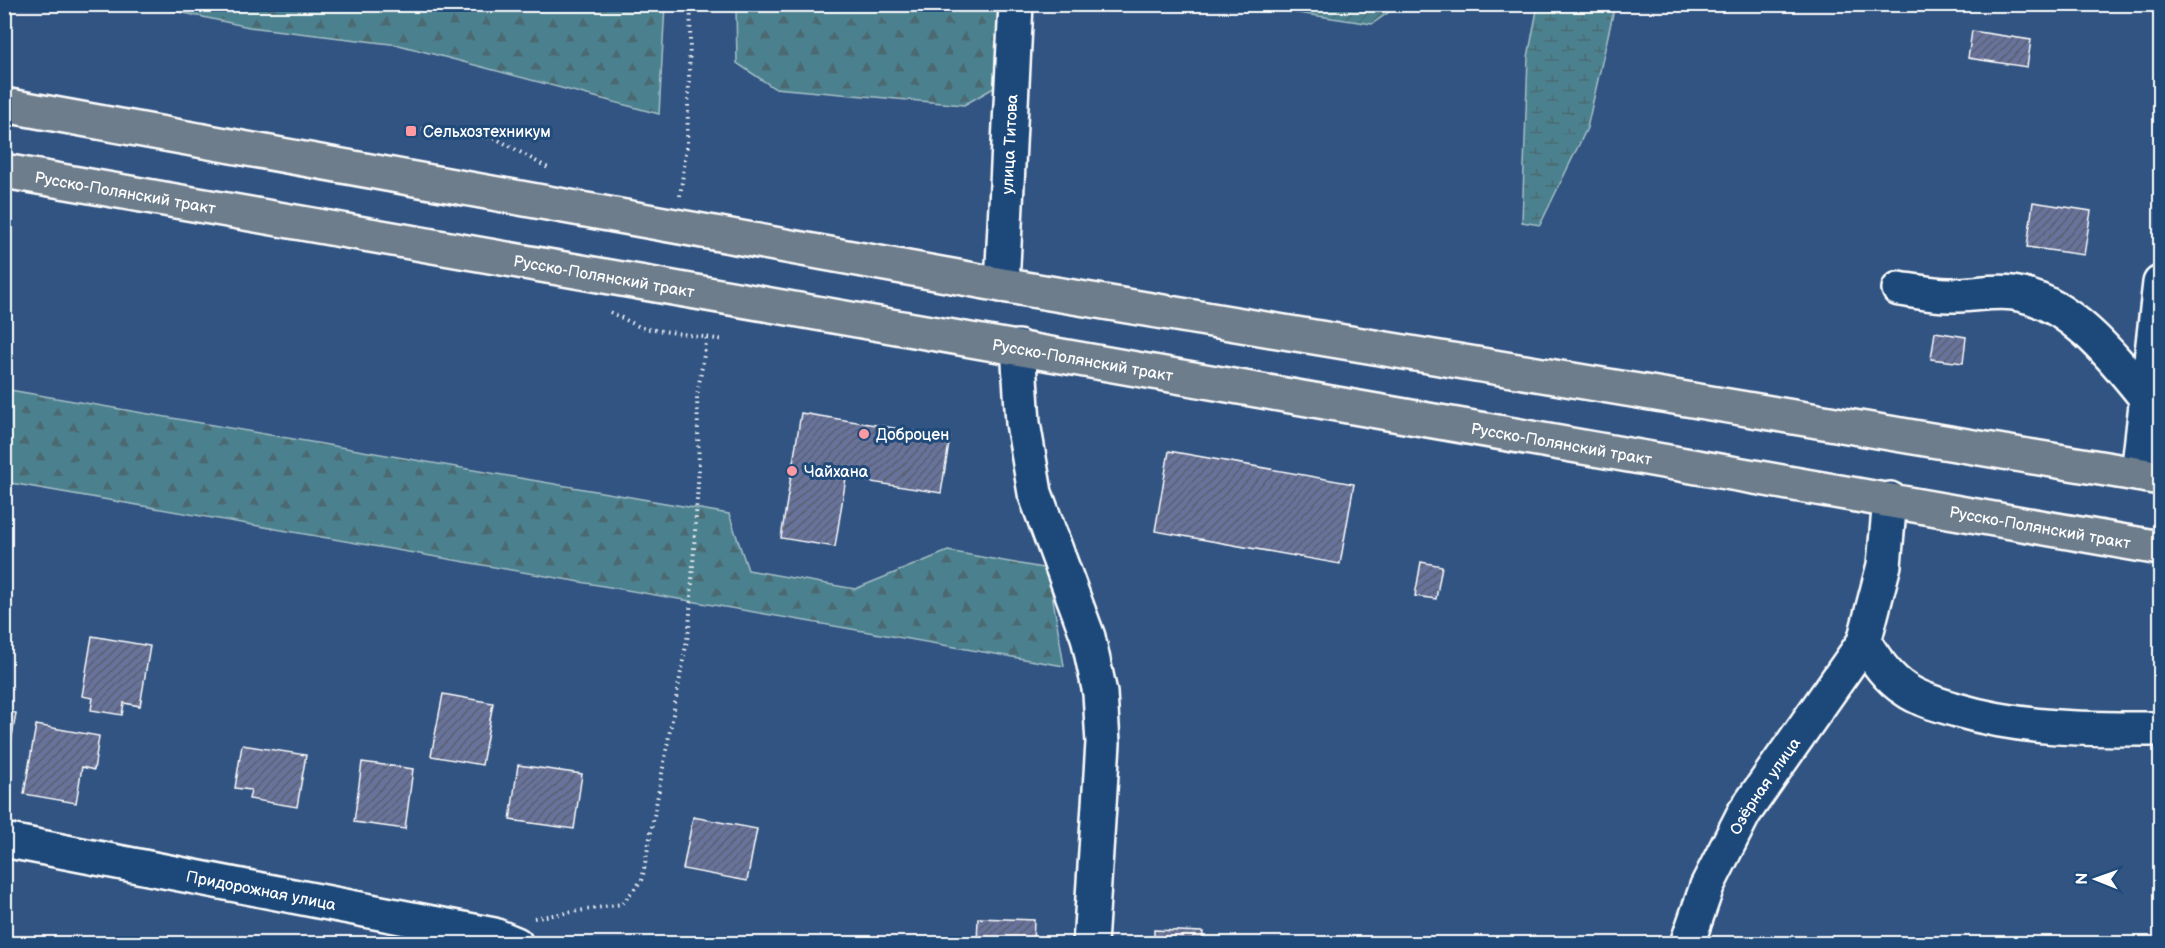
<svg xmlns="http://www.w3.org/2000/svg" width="2165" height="948" font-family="'Balsamiq Sans',sans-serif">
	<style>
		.forest { fill: url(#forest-firs); stroke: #a6c0c7; stroke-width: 1.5 }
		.wetland { fill: url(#wetland-marsh); stroke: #a6c0c7; stroke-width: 1.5 }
		.garden { fill: url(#garden-furrows); stroke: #a6c0c7; stroke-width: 1.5 }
		.building { fill: url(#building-hatch); stroke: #fff; stroke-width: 1.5 }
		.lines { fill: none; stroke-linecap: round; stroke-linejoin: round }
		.minor-casing { stroke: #fff; stroke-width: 38 }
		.major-casing { stroke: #fff; stroke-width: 38 }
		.path { stroke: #fff; stroke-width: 4; stroke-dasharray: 1.5 4.5; stroke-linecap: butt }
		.minor { stroke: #1f4a7a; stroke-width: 33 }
		.major { stroke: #6d7d8c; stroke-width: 33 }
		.poi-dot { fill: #ff9aa2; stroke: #1f4a7a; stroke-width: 2 }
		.labels { text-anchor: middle; stroke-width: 6; stroke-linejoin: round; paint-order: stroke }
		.poi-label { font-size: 16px; fill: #fff; stroke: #1f4a7a; text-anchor: start }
		.street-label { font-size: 16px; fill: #fff; stroke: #1f4a7a }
	</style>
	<defs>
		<pattern id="forest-firs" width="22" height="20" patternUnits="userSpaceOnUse" patternTransform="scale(1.5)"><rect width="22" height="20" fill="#4c818f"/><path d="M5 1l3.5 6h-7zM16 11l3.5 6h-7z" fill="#4c6971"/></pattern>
		<pattern id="wetland-marsh" width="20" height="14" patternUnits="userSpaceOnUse" patternTransform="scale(1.5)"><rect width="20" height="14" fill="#4c818f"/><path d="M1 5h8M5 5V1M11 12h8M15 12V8" fill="none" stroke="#4c6971"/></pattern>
		<pattern id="garden-furrows" width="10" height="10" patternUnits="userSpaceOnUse" patternTransform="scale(1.5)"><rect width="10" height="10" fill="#4c818f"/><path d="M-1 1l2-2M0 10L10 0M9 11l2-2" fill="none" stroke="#4c6971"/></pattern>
		<pattern id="building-hatch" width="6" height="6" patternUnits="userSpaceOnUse" patternTransform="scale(1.5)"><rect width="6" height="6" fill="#67739b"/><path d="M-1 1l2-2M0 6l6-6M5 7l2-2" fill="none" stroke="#585e70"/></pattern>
	</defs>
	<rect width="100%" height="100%" fill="#325482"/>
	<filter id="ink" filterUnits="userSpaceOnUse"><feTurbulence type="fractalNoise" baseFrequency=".0167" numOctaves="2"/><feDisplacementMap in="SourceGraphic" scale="12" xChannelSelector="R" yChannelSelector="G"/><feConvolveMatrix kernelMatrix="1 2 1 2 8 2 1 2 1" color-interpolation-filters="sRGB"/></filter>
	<g filter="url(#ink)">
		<!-- forest -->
		<path class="forest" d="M147,5h518l-6,109 -260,-69 -150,-18z
			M736,5h268l-5,80 -35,20 -190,-17 -37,-25z
			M4,389l725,125 19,56 107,19 93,-38 100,18 16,97 -1059,-184z"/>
		<!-- wetland -->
		<path class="wetland" d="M1538,5h77l-28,123 -47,97 -18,-3 6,-165z"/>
		<!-- garden -->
		<path class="garden" d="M1244,5h155l-27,19z"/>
		<!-- building -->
		<path class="building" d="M1972,31l59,9 -4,27 -59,-9z
			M2033,202l58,9 -7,44 -57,-8z
			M1935,332l31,5 -3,26 -32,-4z
			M801,413l149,24 -9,56 -95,-15 -11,69 -54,-9z
			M1169,451l185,33 -14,80 -185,-33z
			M1421,562l21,4 -6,33 -21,-3z
			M92,636l58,10 -10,60 -16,-3 -2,12 -31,-5 2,-12 -11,-2z
			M443,694l50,9 -11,62 -51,-9z
			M4,711l12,2 -9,53h-3z
			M36,725l63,11 -5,34 -12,-3 -6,36 -52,-9z
			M242,745l64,10 -9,52 -48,-8 2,-9 -16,-2z
			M362,762l51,7 -8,60 -51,-7z
			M518,765l64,9 -8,55 -64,-9z
			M693,817l64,12 -10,52 -64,-12z
			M978,918l56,2 -1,24h-56z
			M1154,930l49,2 -1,12h-48z"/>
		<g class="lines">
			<defs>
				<g id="minor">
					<path id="s1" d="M1002,285l14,-281"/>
					<path d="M1899,289c16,2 33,6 50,6 21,1 43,-5 64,-2 57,8 101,65 134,106"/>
					<path d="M1018,347l5,76 12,70 53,144 12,56 3,50 -13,201"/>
					<path d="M2138,474l22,-191"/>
					<path d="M1864,642c11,17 24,37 42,48 14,10 34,15 51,20 68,20 133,19 203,19"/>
					<path id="s2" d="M4,840l490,95 22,9"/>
					<path id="s3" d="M1687,944l20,-58 37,-73 120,-171 20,-77 6,-66"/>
				</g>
				<g id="major">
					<path d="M4,105l998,180 1158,193"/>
					<path id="s4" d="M4,171l2156,377"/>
				</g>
			</defs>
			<!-- minor casing -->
			<use href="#minor" class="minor-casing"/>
			<!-- major casing -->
			<use href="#major" class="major-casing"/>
			<!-- path -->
			<path class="path" d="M422,129l75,10 51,29
				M680,196l7,-50 4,-142
				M610,312l32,16 82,12
				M534,918l88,-14 20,-24 47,-251 10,-162 -2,-71 10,-59"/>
			<!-- minor -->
			<use href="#minor" class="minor"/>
			<!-- major -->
			<use href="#major" class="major"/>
		</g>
	</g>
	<!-- markers -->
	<g class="poi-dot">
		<rect x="405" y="125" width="12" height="12" rx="3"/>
		<circle cx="864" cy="434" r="6"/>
		<circle cx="792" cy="471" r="6"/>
	</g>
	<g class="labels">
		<!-- poi labels -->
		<g class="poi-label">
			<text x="423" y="137">Сельхозтехникум</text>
			<text x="876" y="440">Доброцен</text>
			<text x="804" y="477">Чайхана</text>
		</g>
		<!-- street labels -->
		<g class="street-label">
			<text dy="6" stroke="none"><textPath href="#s1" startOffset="141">улица Титова</textPath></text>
			<text dy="6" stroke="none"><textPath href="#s4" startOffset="123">Русско-Полянский тракт</textPath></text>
			<text dy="6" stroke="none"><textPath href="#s4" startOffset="609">Русско-Полянский тракт</textPath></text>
			<text dy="6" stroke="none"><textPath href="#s4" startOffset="1095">Русско-Полянский тракт</textPath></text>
			<text dy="6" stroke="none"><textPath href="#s4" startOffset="1581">Русско-Полянский тракт</textPath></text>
			<text dy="6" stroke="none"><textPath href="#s4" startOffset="2067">Русско-Полянский тракт</textPath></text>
			<text dy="6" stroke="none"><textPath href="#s3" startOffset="177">Озёрная улица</textPath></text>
			<text dy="6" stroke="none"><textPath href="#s2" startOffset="262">Придорожная улица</textPath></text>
		</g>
	</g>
	<!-- margin -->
	<rect width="2165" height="948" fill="none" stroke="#1f4a7a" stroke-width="24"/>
	<rect x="12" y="12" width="2141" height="924" fill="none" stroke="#fff" stroke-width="2" filter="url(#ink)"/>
	<!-- north arrow -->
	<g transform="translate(2096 879) rotate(271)" stroke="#1f4a7a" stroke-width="4.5" paint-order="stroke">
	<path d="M0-4.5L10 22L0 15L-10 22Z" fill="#ffffff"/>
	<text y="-9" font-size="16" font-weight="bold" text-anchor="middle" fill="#ffffff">N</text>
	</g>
</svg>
